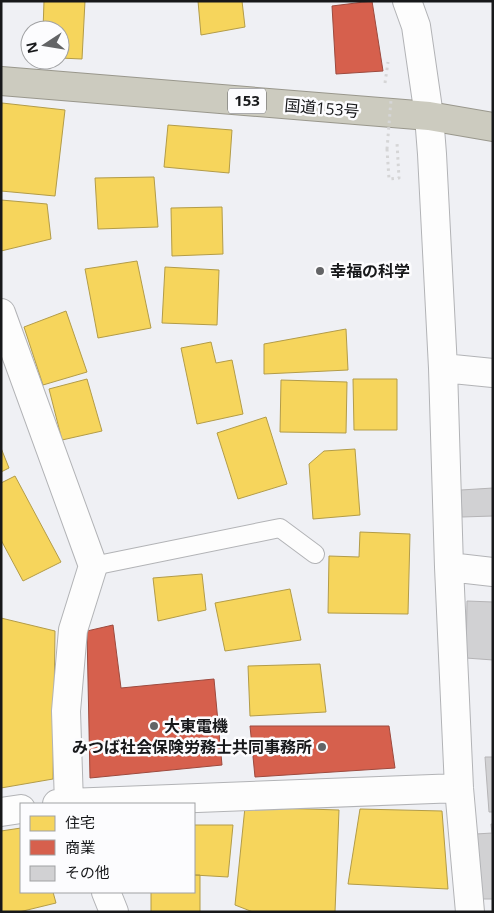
<svg xmlns="http://www.w3.org/2000/svg" width="494" height="913" font-family="'Open Sans','Noto Sans JP',sans-serif">
	<style>
		.homes { fill: #f6d55c; stroke: #b39c48 }
		.shops { fill: #d6604d; stroke: #9d4a3e }
		.building { fill: #d1d1d3; stroke: #b5b4b6 }
		.lines { fill: none; stroke-linecap: round; stroke-linejoin: round }
		.lane-casing { stroke: #b2b3b6; stroke-width: 20 }
		.street-casing { stroke: #b2b3b6; stroke-width: 30 }
		.highway-casing { stroke: #99978c; stroke-width: 30 }
		.path { stroke: #d5d5d6; stroke-width: 3; stroke-dasharray: 2.5 4; stroke-linecap: butt }
		.lane { stroke: #fdfdfd; stroke-width: 18 }
		.street { stroke: #fdfdfd; stroke-width: 28 }
		.highway { stroke: #cccbbf; stroke-width: 28 }
		.path-bridge { stroke: #d5d5d6; stroke-width: 3; stroke-dasharray: 2.5 4; stroke-linecap: butt }
		.poi-dot { fill: #636466; stroke: #fcfcfe; stroke-width: 2 }
		.labels { text-anchor: middle; stroke-width: 5; stroke-linejoin: round; paint-order: stroke }
		.shield { fill: #fcfcfe; stroke: #5c5c5e; stroke-width: 1 }
		.shield-label { font-size: 15px; font-weight: bold; fill: #17181a }
		.street-label { font-size: 16px; fill: #17181a; stroke: #fcfcfe }
		.poi-label { font-size: 16px; font-weight: bold; fill: #17181a; stroke: #fcfcfe; text-anchor: start }
	</style>
	<rect width="100%" height="100%" fill="#eff0f4"/>
	<!-- homes -->
	<path class="homes" d="M44,1h41l-3,58 -22,-1v-28h-17z
		M198,1h44l3,26 -44,8z
		M2,103l63,7 -10,86 -54,-5v-77z
		M168,125l64,5 -3,43 -65,-6z
		M154,177l4,50 -60,2 -3,-51z
		M1,200l46,4 4,35 -50,12z
		M222,207l1,47 -51,2 -1,-48z
		M137,261l14,67 -53,10 -13,-69z
		M165,267l54,3 -2,55 -55,-2z
		M66,311l21,61 -44,13 -19,-58z
		M346,329l2,41 -84,4v-30z
		M211,342l5,21 16,-3 11,54 -46,10 -16,-76z
		M87,379l15,52 -40,9 -13,-51z
		M353,379h44v51h-43z
		M281,380l66,2 -1,51 -66,-1z
		M266,417l21,67 -49,15 -21,-66z
		M1,448l8,20 -8,4z
		M355,449l5,66 -47,4 -4,-55 15,-13z
		M15,476l46,86 -38,19 -22,-41v-57z
		M360,532l50,2 -2,80 -80,-1 1,-57 30,1z
		M202,574l4,36 -48,11 -5,-43z
		M290,589l11,51 -76,11 -10,-48z
		M1,618l54,13 -2,148 -52,9z
		M320,664l6,48 -76,4 -2,-50z
		M245,807l94,3 -4,102h-82l-18,-7z
		M360,809l82,2 6,78 -100,-5z
		M194,825h39l-5,52 -34,-2z
		M21,828v64h32l3,11 -37,9h-18v-81z
		M194,875h6v37h-49v-20h43z"/>
	<!-- shops -->
	<path class="shops" d="M372,1l11,70 -47,3 -4,-68z
		M113,625l8,63 93,-9 8,86 -132,13 -3,-147z
		M250,726h139l6,42 -140,9z"/>
	<!-- building -->
	<path class="building" d="M493,488v28l-31,1 -1,-27z
		M467,601l26,1v58l-27,-2z
		M485,757h8v55h-4z
		M491,824h2v75h-13l-4,-65 16,-1z"/>
	<g class="lines">
		<defs>
			<path id="lane" d="M93,566l187,-38 35,26"/>
			<path id="street" d="M407,1l9,25 13,90 3,38 11,214 6,199 10,221 11,124
				M1,313l92,253 -20,64 -7,81 3,93
				M443,368l50,5
				M449,567l44,5
				M57,804l11,-1 391,-15
				M1,812l20,-3
				M106,892l8,20"/>
			<path id="highway" d="M1,81l428,35 64,11"/>
		</defs>
		<!-- lane casing -->
		<use href="#lane" class="lane-casing"/>
		<!-- street casing -->
		<use href="#street" class="street-casing"/>
		<!-- highway casing -->
		<use href="#highway" class="highway-casing"/>
		<!-- path -->
		<path class="path" d="M385,83l3,-21
			M387,149l2,30 10,-1 -2,-35"/>
		<!-- lane -->
		<use href="#lane" class="lane"/>
		<!-- street -->
		<use href="#street" class="street"/>
		<!-- highway -->
		<use href="#highway" class="highway"/>
		<!-- path-bridge -->
		<path class="path-bridge" d="M387,149l4,-49"/>
	</g>
	<!-- markers -->
	<g class="poi-dot">
		<circle cx="320" cy="271" r="5"/>
		<circle cx="154" cy="726" r="5"/>
		<circle cx="322" cy="747" r="5"/>
	</g>
	<g class="labels">
		<!-- shield labels -->
		<rect class="shield" x="228" y="88.5" width="38" height="25" rx="4"/>
		<g class="shield-label">
			<text x="247" y="106">153</text>
		</g>
		<!-- street labels -->
		<g class="street-label">
			<text transform="translate(322 108) rotate(5)" y="6">国道153号</text>
		</g>
		<!-- poi labels -->
		<g class="poi-label">
			<text x="330" y="277">幸福の科学</text>
			<text x="164" y="732">大東電機</text>
			<text x="312" y="753" text-anchor="end">みつば社会保険労務士共同事務所</text>
		</g>
	</g>
	<!-- border -->
	<rect width="494" height="913" fill="none" stroke="#17181a" stroke-width="5"/>
	<!-- legend -->
	<rect x="20" y="803" width="175" height="90" fill="#fcfcfe" stroke="#a0a1a3"/>
	<rect x="30" y="816" width="25" height="15" fill="#f6d55c" stroke="#a0a1a3"/>
	<text x="65" y="828" font-size="15" fill="#17181a">住宅</text>
	<rect x="30" y="840" width="25" height="15" fill="#d6604d" stroke="#a0a1a3"/>
	<text x="65" y="853" font-size="15" fill="#17181a">商業</text>
	<rect x="30" y="866" width="25" height="15" fill="#d1d1d3" stroke="#a0a1a3"/>
	<text x="65" y="878" font-size="15" fill="#17181a">その他</text>
	<!-- north arrow -->
	<g transform="translate(45 45) rotate(258)"><circle r="24" fill="#fcfcfe" stroke="#a0a1a3"/>
	<path d="M0-4L9 19L0 12L-9 19Z" fill="#636466"/>
	<text y="-8" font-size="14" font-weight="bold" text-anchor="middle" fill="#17181a">N</text>
	</g>
</svg>
